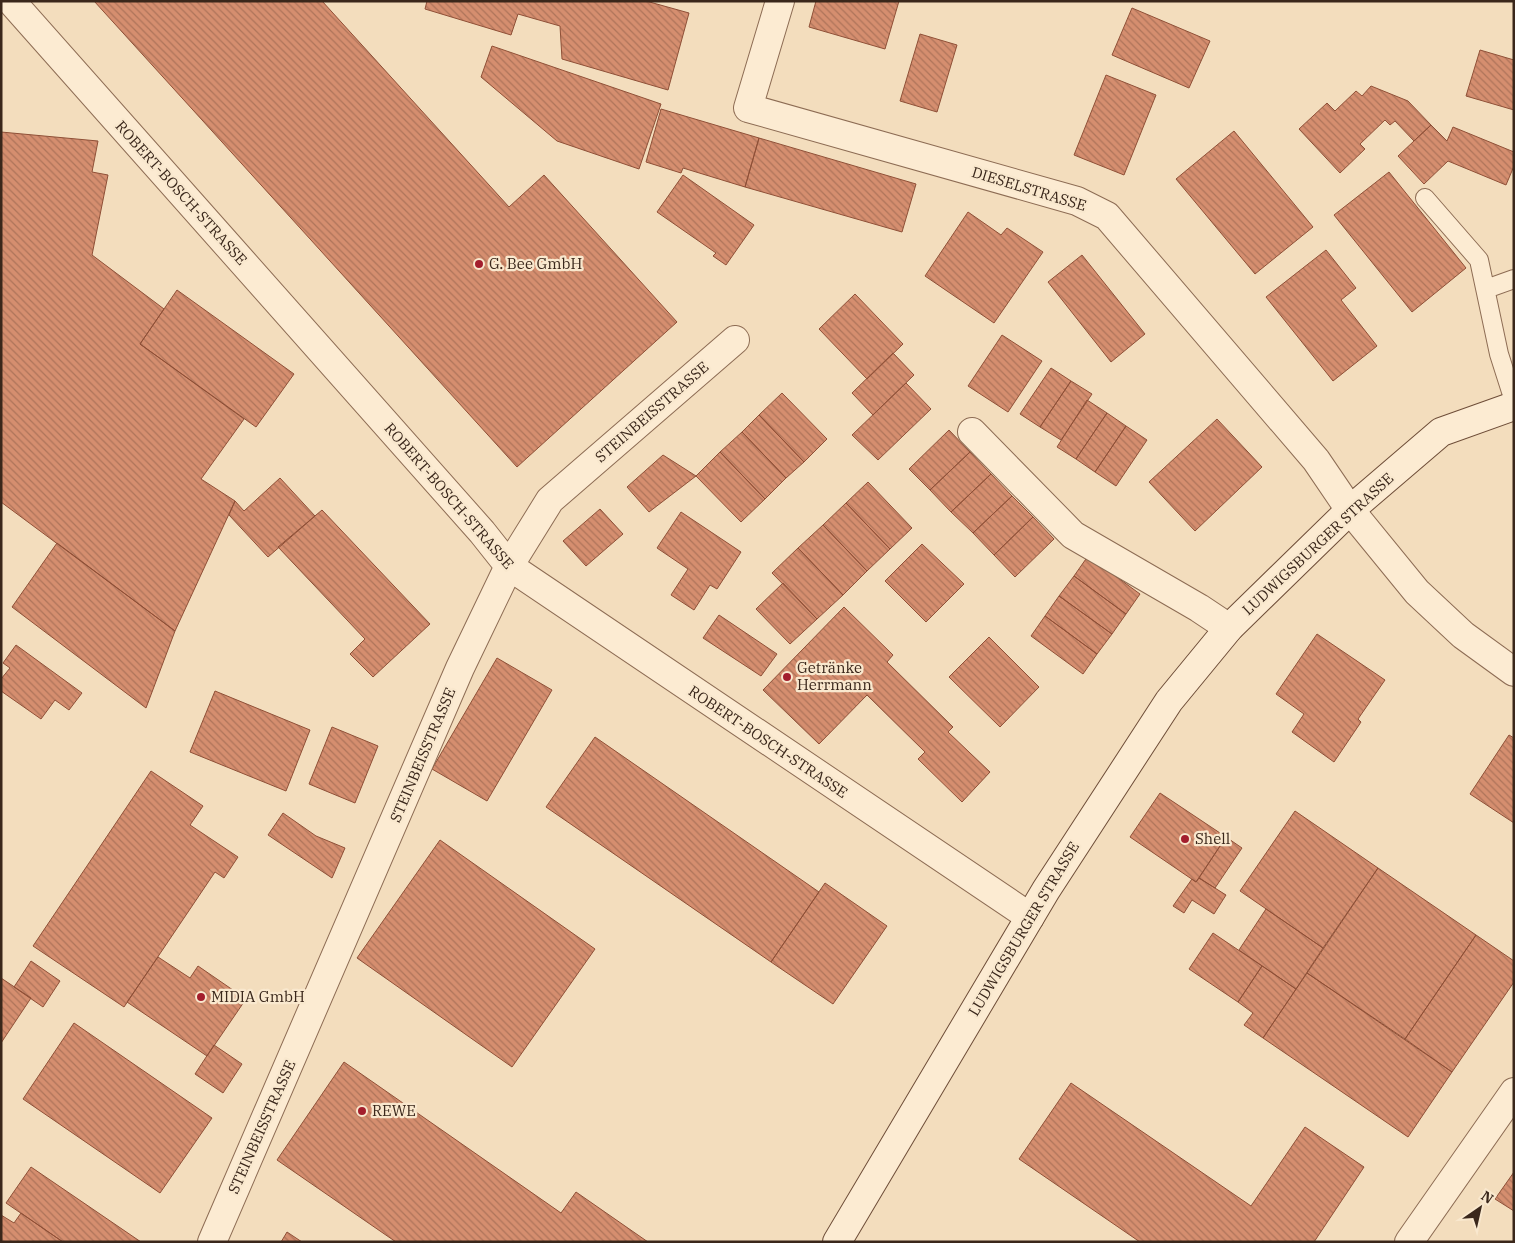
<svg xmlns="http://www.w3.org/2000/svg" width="1515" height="1243" font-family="'IBM Plex Serif',serif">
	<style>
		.building { fill: url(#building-back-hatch); stroke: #8f5037 }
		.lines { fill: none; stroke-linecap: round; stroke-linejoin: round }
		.lane-casing { stroke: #8d6c54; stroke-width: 20 }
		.street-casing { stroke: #8d6c54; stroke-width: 30 }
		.secondary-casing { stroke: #6e4d38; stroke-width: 30 }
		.lane { stroke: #fcebd2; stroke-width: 18 }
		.street { stroke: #fcebd2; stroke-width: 28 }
		.secondary { stroke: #fcebd2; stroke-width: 28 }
		.poi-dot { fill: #a31e2d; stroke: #f9e8ce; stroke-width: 2 }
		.labels { text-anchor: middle; stroke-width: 4.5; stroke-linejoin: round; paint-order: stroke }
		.street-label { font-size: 15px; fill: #3a271b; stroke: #f9e8ce }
		.poi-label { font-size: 15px; fill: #3a271b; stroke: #f9e8ce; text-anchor: start }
	</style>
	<defs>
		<pattern id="building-back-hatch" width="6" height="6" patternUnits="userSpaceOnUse" patternTransform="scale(1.25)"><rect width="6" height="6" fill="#d58e6f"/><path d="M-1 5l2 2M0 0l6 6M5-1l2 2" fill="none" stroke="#ae745a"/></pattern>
	</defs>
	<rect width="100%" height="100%" fill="#f3ddbd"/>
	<!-- building -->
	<path class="building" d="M94,1h228l187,206 35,-32 133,147 -160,145z
		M427,1h219l43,12 -21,77 -106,-31 -2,-33 -42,-12 -7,21 -86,-26z
		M816,1h83l-14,48 -76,-22z
		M1132,8l78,33 -21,47 -77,-33z
		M920,34l37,11 -20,67 -37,-11z
		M492,46l169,58 -22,65 -82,-28 -76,-64z
		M1480,50l34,10v50l-48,-14z
		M1106,75l50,20 -32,80 -50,-20z
		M1371,86l37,15 23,24 -17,16 -19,-20 -5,4 -5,-5 -25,24 5,5 -25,24 -41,-44 28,-26 8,8 21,-20 6,5z
		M661,109l98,29 -14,49 -62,-19 -2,5 -35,-11z
		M1431,125l16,16 6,-14 61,25v14l-8,19 -58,-24 -24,23 -26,-28z
		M1234,131l79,96 -58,47 -79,-95z
		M1,132l97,9 -6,31 16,3 -16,80 72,54 -24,35 104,75 -43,60 34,22 -60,130 -174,-129z
		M759,138l157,46 -14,48 -157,-45z
		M1389,172l77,96 -54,44 -78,-97z
		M683,175l71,50 -28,40 -13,-9 3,-3 -59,-41z
		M968,212l33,23 6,-7 36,24 -49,71 -69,-47z
		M1326,250l30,38 -15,12 36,46 -44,35 -67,-84z
		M1082,255l63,79 -34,28 -63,-80z
		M177,290l117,84 -38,53 -116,-83z
		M855,294l48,50 -36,35 -48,-50z
		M1002,335l40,26 -34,51 -40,-26z
		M893,353l21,22 -41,40 -21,-22z
		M1051,368l20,13 -31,46 -20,-13z
		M1071,381l21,13 -31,46 -21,-13z
		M906,383l25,26 -53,51 -26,-25z
		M782,393l45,46 -23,23 -45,-47z
		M1087,400l20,13 -31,46 -19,-12z
		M1107,413l19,13 -31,46 -19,-13z
		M759,415l45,47 -18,16 -44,-46z
		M1217,419l45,48 -67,64 -46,-49z
		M1126,426l21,14 -31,46 -21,-14z
		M949,430l21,22 -40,38 -21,-21z
		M742,432l44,46 -21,21 -45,-47z
		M720,452l45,47 -24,23 -45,-46z
		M970,452l21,22 -40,38 -21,-22z
		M663,455l33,21 -47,36 -22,-25z
		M991,474l21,22 -39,37 -22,-21z
		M280,478l35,38 -47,41 -39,-42 6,-14 9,10z
		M868,482l44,46 -22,21 -44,-46z
		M1012,496l21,21 -39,38 -21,-22z
		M846,503l44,46 -23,22 -44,-46z
		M600,509l23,25 -37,32 -23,-25z
		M322,510l108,114 -57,53 -23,-23 15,-15 -87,-92z
		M681,512l60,40 -24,37 -7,-4 -16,25 -23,-15 17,-26 -31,-21z
		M1033,517l21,22 -39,38 -21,-22z
		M823,525l44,46 -24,24 -45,-47z
		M57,543l118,88 -29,77 -134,-101z
		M922,544l42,40 -38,38 -41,-41z
		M798,548l45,47 -26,24 -45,-46z
		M1088,556l52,38 -14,20 -52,-38z
		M1074,576l52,38 -14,20 -53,-38z
		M783,583l34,36 -27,25 -34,-35z
		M1059,596l53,38 -15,20 -52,-38z
		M844,607l49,48 -6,7 66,65 -5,5 42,40 -28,30 -44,-43 7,-7 -58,-57 -48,49 -56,-54z
		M719,615l58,39 -16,22 -58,-38z
		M1045,616l52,38 -14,20 -52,-38z
		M1317,634l68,46 -27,39 3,3 -27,40 -42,-30 12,-18 -28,-20z
		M989,637l50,50 -39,40 -51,-50z
		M16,645l66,48 -13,17 -14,-10 -14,19 -40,-28v-12l9,-11 -7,-5z
		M497,658l55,32 -65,111 -55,-32z
		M215,691l95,39 -24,61 -96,-39z
		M332,727l46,19 -23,57 -46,-19z
		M1509,735l5,3v85l-44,-29z
		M595,737l224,155 -48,70 -225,-155z
		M151,771l52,35 -13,19 48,32 -14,21 -9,-6 -91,135 -91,-61z
		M1160,793l66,44 -30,45 -66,-45z
		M1295,811l83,57 -55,80 -83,-57z
		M283,813l33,23 29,12 -13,30 -64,-43z
		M1226,837l16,11 -27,40 -16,-10z
		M440,840l155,109 -83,118 -155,-109z
		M1378,868l98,67 -71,104 -98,-66z
		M1199,878l27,17 -12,19 -22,-14 -8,13 -11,-7 19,-27 4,3z
		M825,883l62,43 -54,78 -62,-42z
		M1266,909l57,39 -27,41 -57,-39z
		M1213,933l49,33 -24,36 -49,-33z
		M1476,935l38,26v21l-62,90 -47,-33z
		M158,957l32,21 8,-12 48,33 -39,57 -80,-54z
		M31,961l29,20 -17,26 -29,-20z
		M1262,966l34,23 -33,49 -19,-13 9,-12 -15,-11z
		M1307,973l145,99 -44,65 -145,-99z
		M1,978l30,20 -30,45z
		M74,1023l138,95 -52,75 -137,-94z
		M214,1045l28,19 -19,29 -28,-19z
		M344,1062l217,151 15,-21 72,50h-252l-119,-82z
		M1071,1083l180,123 54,-79 59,40 -50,75h-174l-121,-83z
		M31,1167l110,75h-78l-57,-39z
		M1514,1172v39l-19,-12z
		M21,1213l42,29h-62v-27l13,8z
		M287,1232l15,10h-21z"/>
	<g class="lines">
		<defs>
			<path id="lane" d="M1425,198l54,62 20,94 15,47
				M1486,289l28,-10"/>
			<path id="street" d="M11,1l471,531 27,34 521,351
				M780,1l-32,107 329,93 30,15 209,244 34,50 67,82 46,43 51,37
				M972,432l101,103 126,73 30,20
				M212,1242l248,-574 49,-102 41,-66 185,-160
				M1409,1242l105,-150"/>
			<path id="secondary" d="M837,1242l209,-352 123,-189 60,-73 121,-118 91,-78 73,-26"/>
		</defs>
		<!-- lane casing -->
		<use href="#lane" class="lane-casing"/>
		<!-- street casing -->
		<use href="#street" class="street-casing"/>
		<!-- secondary casing -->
		<use href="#secondary" class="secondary-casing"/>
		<!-- lane -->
		<use href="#lane" class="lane"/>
		<!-- street -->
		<use href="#street" class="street"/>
		<!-- secondary -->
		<use href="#secondary" class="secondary"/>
	</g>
	<!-- markers -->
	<g class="poi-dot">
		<circle cx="479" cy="264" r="5"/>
		<circle cx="787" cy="677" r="5"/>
		<circle cx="1185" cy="839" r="5"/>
		<circle cx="201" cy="997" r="5"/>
		<circle cx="362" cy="1111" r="5"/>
	</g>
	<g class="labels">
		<!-- street labels -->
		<g class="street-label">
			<text transform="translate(1029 189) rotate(17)" y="5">DIESELSTRASSE</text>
			<text transform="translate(181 193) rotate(48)" y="5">ROBERT-BOSCH-STRASSE</text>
			<text transform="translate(652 412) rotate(-41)" y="5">STEINBEISSTRASSE</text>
			<text transform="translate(449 496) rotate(49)" y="5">ROBERT-BOSCH-STRASSE</text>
			<text transform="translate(1318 544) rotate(-43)" y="5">LUDWIGSBURGER STRASSE</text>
			<text transform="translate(768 742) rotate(34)" y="5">ROBERT-BOSCH-STRASSE</text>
			<text transform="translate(423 755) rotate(-67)" y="5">STEINBEISSTRASSE</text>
			<text transform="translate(1024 929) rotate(-59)" y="5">LUDWIGSBURGER STRASSE</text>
			<text transform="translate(262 1127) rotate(-66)" y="5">STEINBEISSTRASSE</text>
		</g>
		<!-- poi labels -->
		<g class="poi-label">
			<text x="489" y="269">G. Bee GmbH</text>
			<text x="797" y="673">Getränke<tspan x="797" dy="17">Herrmann</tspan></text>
			<text x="1195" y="844">Shell</text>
			<text x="211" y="1002">MIDIA GmbH</text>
			<text x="372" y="1116">REWE</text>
		</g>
	</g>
	<!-- border -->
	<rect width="1515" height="1243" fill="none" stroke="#3a271b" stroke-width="5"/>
	<!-- north arrow -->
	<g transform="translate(1480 1208) rotate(34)" stroke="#f9e8ce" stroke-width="4" paint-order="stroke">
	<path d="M0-4L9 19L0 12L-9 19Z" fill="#3a271b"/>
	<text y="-8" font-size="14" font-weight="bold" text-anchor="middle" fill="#3a271b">N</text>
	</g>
</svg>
